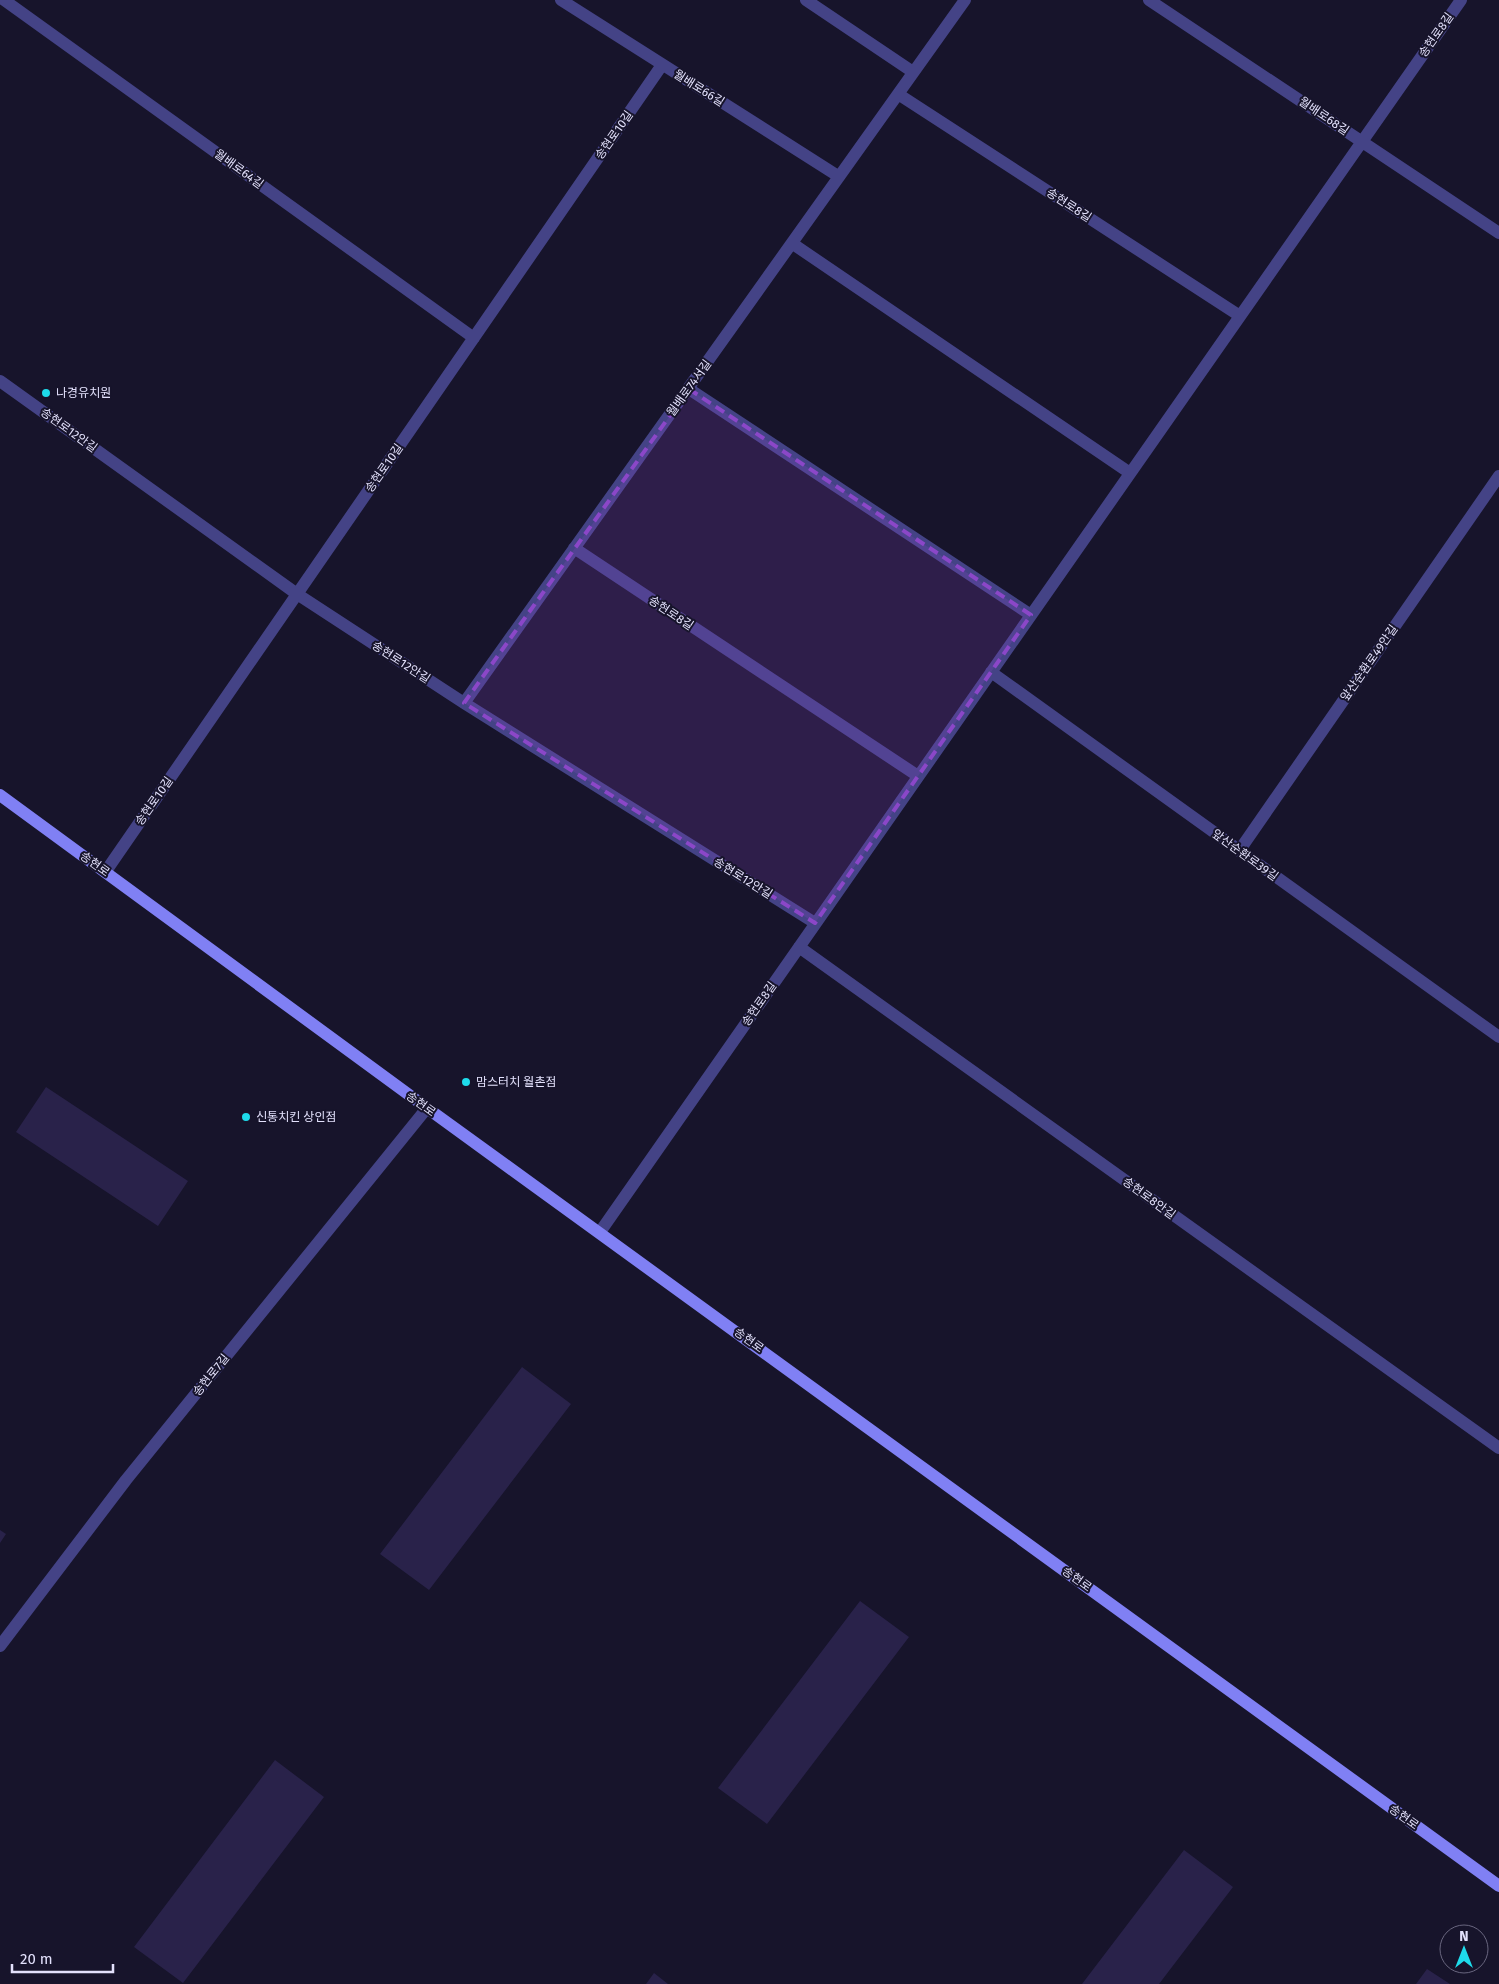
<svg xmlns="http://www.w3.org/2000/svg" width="1499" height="1984" font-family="'Fira Sans','Noto Sans KR',sans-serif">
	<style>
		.building { fill: #29224a }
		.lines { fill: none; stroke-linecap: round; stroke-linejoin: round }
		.minor { stroke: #444386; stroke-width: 12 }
		.secondary { stroke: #8080f4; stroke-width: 12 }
		.marked { fill: #8b47c8; fill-opacity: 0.2; stroke: #8b47c8; stroke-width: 4; stroke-dasharray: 10 6; stroke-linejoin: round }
		.poi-dot { fill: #1edbeb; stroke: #17142b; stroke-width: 2 }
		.labels { text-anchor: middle; stroke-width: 4; stroke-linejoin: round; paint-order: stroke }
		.street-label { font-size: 12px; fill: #e3e1fc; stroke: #17142b }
		.poi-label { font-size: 12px; fill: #e3e1fc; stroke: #17142b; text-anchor: start }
	</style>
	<rect width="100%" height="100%" fill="#17142b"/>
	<!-- building -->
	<path class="building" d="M46,1087l142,94 -30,45 -142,-94z
		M522,1367l49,37 -142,186 -49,-36z
		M0,1530l6,4 -6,9z
		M860,1601l49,36 -142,187 -49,-36z
		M275,1760l49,37 -141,186 -49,-36z
		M1184,1850l49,37 -74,97h-77z
		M1427,1969l23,15h-34z
		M654,1973l14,11h-22z"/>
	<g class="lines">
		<!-- minor -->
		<path class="minor" d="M4,0l470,338
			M561,0l277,176
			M806,0l107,72
			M1149,0l350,233
			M898,94l342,222
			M793,244l337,229
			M0,381l297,213 167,109 351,220
			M689,389l342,226
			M574,548l344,228
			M991,672l508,365
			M464,703l501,-703
			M1239,851l260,-375
			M106,871l556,-806
			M799,947l700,501
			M600,1232l861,-1232
			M0,1646l126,-166 301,-372"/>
		<!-- secondary -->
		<path class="secondary" d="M0,795l427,313 1072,778"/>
	</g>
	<!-- marked area -->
	<path class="marked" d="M689,389l342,226 -216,308 -351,-220z"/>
	<!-- markers -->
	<g class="poi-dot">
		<circle cx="46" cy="393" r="5"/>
		<circle cx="466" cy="1082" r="5"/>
		<circle cx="246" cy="1117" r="5"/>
	</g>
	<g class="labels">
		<!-- street labels -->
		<g class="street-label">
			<text transform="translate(1436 35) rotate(-55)" y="4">송현로8길</text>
			<text transform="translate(699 88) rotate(32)" y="4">월배로66길</text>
			<text transform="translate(1324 116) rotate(34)" y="4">월배로68길</text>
			<text transform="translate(614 135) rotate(-55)" y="4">송현로10길</text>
			<text transform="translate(239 169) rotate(36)" y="4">월배로64길</text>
			<text transform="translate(1069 205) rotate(33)" y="4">송현로8길</text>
			<text transform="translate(689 388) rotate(-54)" y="4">월배로74서길</text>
			<text transform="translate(69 430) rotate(36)" y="4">송현로12안길</text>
			<text transform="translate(384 468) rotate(-55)" y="4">송현로10길</text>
			<text transform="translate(671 613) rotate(34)" y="4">송현로8길</text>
			<text transform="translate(401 662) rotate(33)" y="4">송현로12안길</text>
			<text transform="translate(1369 663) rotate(-55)" y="4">앞산순환로49안길</text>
			<text transform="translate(154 801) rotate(-55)" y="4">송현로10길</text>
			<text transform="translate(1245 855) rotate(36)" y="4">앞산순환로39길</text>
			<text transform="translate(95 864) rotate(36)" y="4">송현로</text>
			<text transform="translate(743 878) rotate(32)" y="4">송현로12안길</text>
			<text transform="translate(759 1004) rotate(-55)" y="4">송현로8길</text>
			<text transform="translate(421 1104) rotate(36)" y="4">송현로</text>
			<text transform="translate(1149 1198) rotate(36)" y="4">송현로8안길</text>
			<text transform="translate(749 1340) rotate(36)" y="4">송현로</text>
			<text transform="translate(211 1375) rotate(-51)" y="4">송현로7길</text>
			<text transform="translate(1077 1579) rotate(36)" y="4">송현로</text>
			<text transform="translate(1404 1817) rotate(36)" y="4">송현로</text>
		</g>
		<!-- poi labels -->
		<g class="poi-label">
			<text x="56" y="397">나경유치원</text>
			<text x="476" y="1086">맘스터치 월촌점</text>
			<text x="256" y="1121">신통치킨 상인점</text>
		</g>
	</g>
	<!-- north arrow -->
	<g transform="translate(1464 1949)"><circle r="24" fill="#17142b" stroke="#69667f"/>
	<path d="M0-4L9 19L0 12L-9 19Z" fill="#1edbeb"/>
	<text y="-8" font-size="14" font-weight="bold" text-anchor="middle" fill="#e3e1fc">N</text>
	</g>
	<!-- scale -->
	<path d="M12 1964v8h101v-8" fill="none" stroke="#e3e1fc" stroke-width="2.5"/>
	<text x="20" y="1964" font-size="15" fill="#e3e1fc" stroke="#17142b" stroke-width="4" paint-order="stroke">20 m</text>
</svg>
